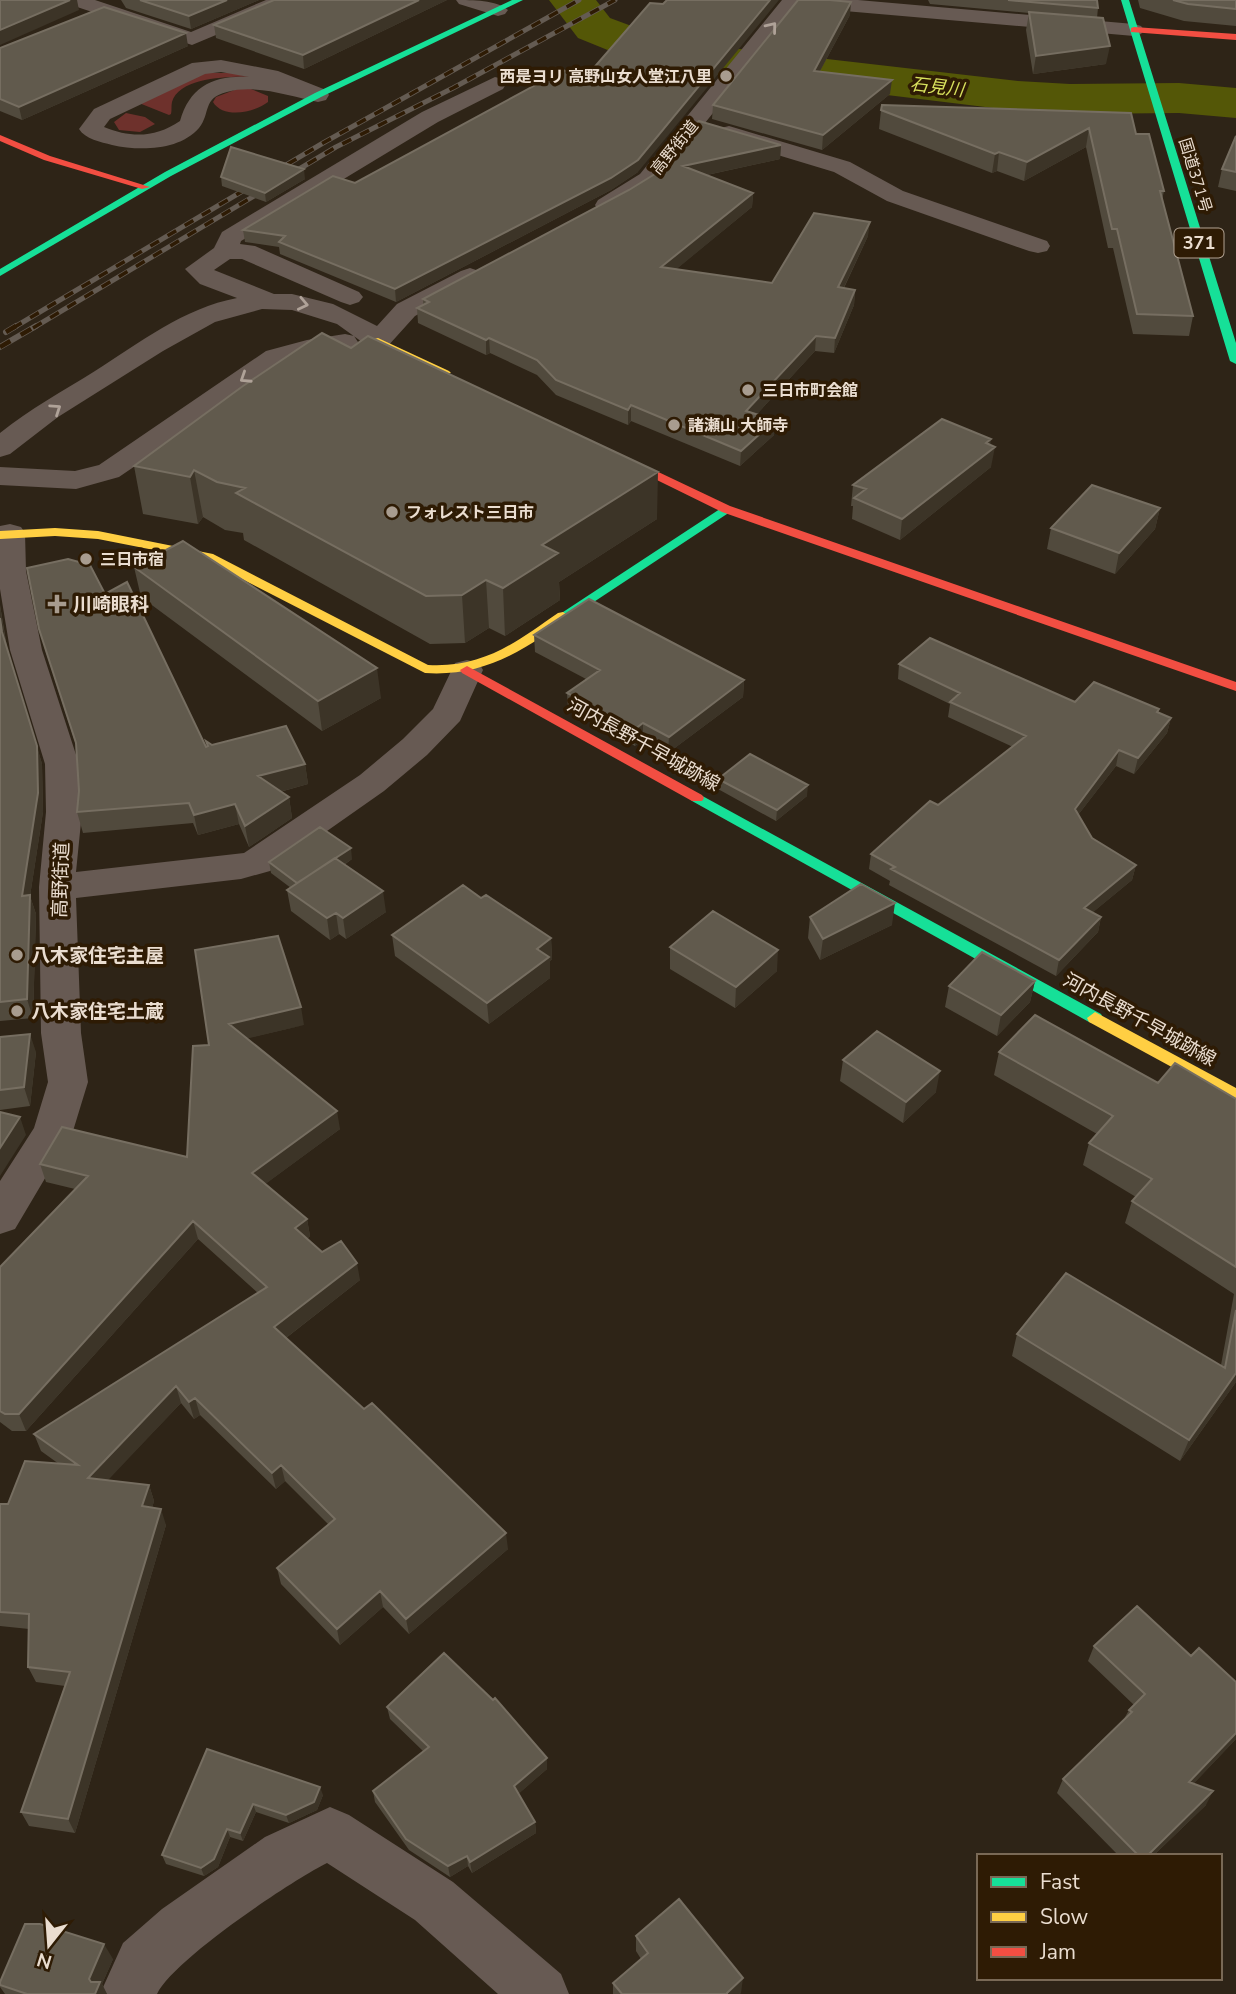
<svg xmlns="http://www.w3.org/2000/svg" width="1236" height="1994" font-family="'Nunito Sans','Noto Sans JP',sans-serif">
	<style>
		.green { fill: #6e312c }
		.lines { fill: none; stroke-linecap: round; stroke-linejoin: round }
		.river { fill: #545707; fill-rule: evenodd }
		.street { fill: #675a53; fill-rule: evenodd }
		.fast { fill: #16e098; fill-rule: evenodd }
		.slow { fill: #ffcf43; fill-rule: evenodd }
		.jam { fill: #f24e42; fill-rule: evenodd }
		.rail-far1-casing { stroke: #645b52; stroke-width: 5 }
		.rail-casing { stroke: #645b52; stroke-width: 6 }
		.rail-far1 { stroke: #2e1b04; stroke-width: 3.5; stroke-dasharray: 10; stroke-linecap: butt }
		.rail { stroke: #2e1b04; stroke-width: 4.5; stroke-dasharray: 12; stroke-linecap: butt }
		.wall { fill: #514a3d }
		.shaded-wall { fill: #3c3427 }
		.building { fill: #615a4d; stroke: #766e61; stroke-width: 2 }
		.oneway { stroke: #afa298 }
		.poi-dot { fill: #a89c8f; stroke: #2e1b04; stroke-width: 2.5 }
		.labels { text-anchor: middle; stroke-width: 7; stroke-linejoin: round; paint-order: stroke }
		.far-poi-label { font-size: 16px; font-weight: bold; fill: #eaddd0; stroke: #2e1b04; text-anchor: start }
		.far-street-label { font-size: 16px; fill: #eaddd0; stroke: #2e1b04 }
		.far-water-label { font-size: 18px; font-style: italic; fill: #d9e25e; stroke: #2e1b04 }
		.shield { fill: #2e1b04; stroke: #b2a393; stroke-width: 2 }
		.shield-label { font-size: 18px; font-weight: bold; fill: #eaddd0 }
		.poi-label { font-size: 19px; font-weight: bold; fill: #eaddd0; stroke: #2e1b04; text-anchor: start }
		.street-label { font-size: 19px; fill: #eaddd0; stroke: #2e1b04 }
	</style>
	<rect width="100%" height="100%" fill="#2e2417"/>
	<!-- green -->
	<path class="green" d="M207,73h24l20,4c-20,-1 -72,0 -79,25 -1,4 0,8 -1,12l-2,1 -30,-12 57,-27z
		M237,89h14l17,7v6c-14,11 -45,17 -55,0l3,-5z
		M126,113l19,4 10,7 -15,8 -21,-2 -5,-8z"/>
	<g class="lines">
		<!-- river -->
		<path class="river" d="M549,0h47l14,18 35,13 69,15 304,35 52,3 109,-1 57,5v30l-57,-5 -109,1 -52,-3 -304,-37 -99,-21 -37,-15z"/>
		<!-- street -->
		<path class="street" d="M65,0h30l96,32 75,-32h27l-3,4 -98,41 -124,-41z
			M456,0c16,0 41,0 52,10l-3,4 -7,2 -39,-12z
			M782,0h76l276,24 7,2 3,4 -3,4 -7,2 -336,-29 -142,177 -40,26 -9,2 -9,-2 -3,-5 3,-5 42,-26z
			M221,60l57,11 48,19 3,5 -3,5 -8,2c-28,-6 -63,-18 -91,-10 -25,6 -16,21 -28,36 -20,23 -60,23 -87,17 -11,-3 -27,-6 -33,-16l15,-20 98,-46zM221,72l28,5c-35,-2 -59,9 -69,44 -25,17 -49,17 -76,6l6,-8 95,-45z
			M495,77l8,2 3,5 -3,5 -65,33 -197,119 -1,3 15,2 104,46 4,5 -4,5 -9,3 -9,-3 -99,-43h-12l-16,11 60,24h18l41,10 44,22 20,-22 64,-33 9,-3 9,3 4,5 -4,5 -64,35 -28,31 -9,2 -9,-2 -32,-23 -45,-14 -30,-1 -47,13 -52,29 -105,66 -48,37 -10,3v-24c30,-24 63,-42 95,-62 44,-28 89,-63 142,-73l-37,-14 -15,-15 29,-21 8,-16 200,-120z
			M729,126l121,36 53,29 144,50 3,5 -3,5 -9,2 -9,-2 -142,-50 -53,-29 -113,-34 -3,-5 3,-5z
			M345,334l9,2 4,6 -4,6 -68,15 -167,114 -43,12 -76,-4v-18l75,4 24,-6 167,-114 41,-11z
			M10,524l11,3 4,6 1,38 16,79 37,114 3,48 -6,60 168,-19 116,-78 43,-36 30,-30 22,-46 12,-3 12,3 4,7 -23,51 -33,34 -43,36 -114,80 -29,8 -165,19 5,135 7,49 -15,49 -58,98 -15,5v-53l34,-53 14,-46 -7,-49 -2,-146 7,-75 -1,-48 -35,-114 -10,-61v-63z
			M330,1807l19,8 104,67 108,92 8,20h-71l-83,-74 -88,-57c-36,18 -154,97 -170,131h-57l23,-51 39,-34 103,-72z"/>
		<!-- fast -->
		<path class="fast" d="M512,0h11l-202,97 -150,79 -171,100v-7l165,-97 150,-79z
			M1121,0h8l107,343v21l-6,-3z
			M726,505l6,4 -2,3 -162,107 -5,1 -6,-4z
			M697,793l404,221 2,4 -8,6 -6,-2 -397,-221 -2,-3 2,-3z"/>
		<!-- slow -->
		<path class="slow" d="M378,338l71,33 2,2 -10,2 -67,-32v-4z
			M55,528l43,3 115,23 215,111c55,3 87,-22 130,-52l5,-1 6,4c-7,8 -17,13 -26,20 -37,25 -72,40 -118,37l-220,-113 -107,-21 -43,-3 -55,3v-8z
			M1095,1012l141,76v14l-147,-80 -2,-4z"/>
		<!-- jam -->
		<path class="jam" d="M1134,27l102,7v6l-105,-8v-4z
			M0,135l50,21 100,31 -8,2 -98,-29 -44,-19z
			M612,450l118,56 506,176v9l-514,-179 -114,-56 -2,-2z
			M467,666l235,129 2,3 -2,3h-10l-230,-128 -2,-3z"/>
		<defs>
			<path id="rail-far1" d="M13,328l310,-185 256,-143
				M33,328l303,-181 117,-59 162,-88"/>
			<path id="rail" d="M6,332l10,-6
				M0,347l36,-21"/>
		</defs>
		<!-- rail-far1 casing -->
		<use href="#rail-far1" class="rail-far1-casing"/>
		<!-- rail casing -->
		<use href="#rail" class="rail-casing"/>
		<!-- rail-far1 -->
		<use href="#rail-far1" class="rail-far1"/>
		<!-- rail -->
		<use href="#rail" class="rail"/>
	</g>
	<!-- wall -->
	<path class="wall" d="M121,0h138l-68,29 -65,-21z
		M274,0h173l-143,69 -88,-31 -2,-13z
		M928,0h169l1,8 -1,10 9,46 -73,10 -7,-44 3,-17 -99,-9z
		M1138,0h98v26l-52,-5 -44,-13z
		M850,15l-30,56 70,23 -68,56 -110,-31 1,-14z
		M188,46l-166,74 -22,-9v-63z
		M881,110l255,24 28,57 -2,9 31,116 -4,20 -56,-2 -20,-86h-5l-22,-101 -62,34 -27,-10 -5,2 -113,-44z
		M1236,136v55l-18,-4 4,-18z
		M781,145l-1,14 -73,16 46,18 -1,14 -76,62 96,14 96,-47 -24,52 11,2 -1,15 -20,48 -19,-2 -58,63 18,6 -1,15 -34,31 -109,-45 -3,4 -72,-30 -19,-20 -47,-22 -4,2 -68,-32 -1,-15 6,-3v-6l206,-109z
		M638,172l-27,18 -215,112 -116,-48 -1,-7 -34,-5 -2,-12 112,-47z
		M221,177l84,2 -39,23 -44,-16z
		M243,386l414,133 -98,63 1,18 -55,36 -16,-8 -24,15 -35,1 -186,-104 -1,-7 -18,-3 -22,-13 -5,7 -55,-10 -9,-48z
		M990,445l1,22 -91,73 -48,-21 1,-13h-2l2,-21z
		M1160,508l-5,21 -40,45 -68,-25 4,-21z
		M134,567l247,131 -59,33 -181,-134z
		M105,594l101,153h1l-1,-6 6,4 93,19 3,20 -28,8 9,5 3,21 -43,29 -10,-23 -41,11 -5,-12 -110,10 -6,-21 2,-21 -2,-43 -32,-99 -6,-20z
		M0,605l7,42 35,117 1,48 -13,84 6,18 -3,104 -33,3z
		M534,635l210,45 -1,17 -75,56 -25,-13 -8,6 -67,-37 -1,-16 19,-14 -51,-27z
		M899,664l176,38 84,7 -1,4 13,5 -4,15 -33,41 -18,-8 -38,49 14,23 44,27 -4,15 -39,32 8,5 -3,15 -42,44 -167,-91 1,-4 -21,-12 2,-15 67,-49 75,-58 -65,-30 2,-13 -52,-25z
		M718,779l89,17 -31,25 -58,-32z
		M352,859l-8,6 42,47 -40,27 -7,-5 -9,6 -39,-29 -4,-21 4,-2 -20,-15 -2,-11z
		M481,898l70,40 1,21 -2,2v17l-61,46 -94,-68 -3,-21z
		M810,917l82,8 -72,35 -12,-22z
		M670,947l107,24 -42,37 -65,-39z
		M1035,981l-5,21 -33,34 -52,-29 4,-21z
		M304,1025l-57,13 93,91 -75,55 42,35 3,17 -3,3 15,13 38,28 -74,58 222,211 -99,85 -26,-27 -43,38 -59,-61 -4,-16 52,-43 -44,-44 -9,8 -76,-74 -6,4 -13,-16 -74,77 42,5 5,16 -2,7 14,17 -91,308 -46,-7 -8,-14 44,-126 -29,-4 -8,-15 1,-38 -29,-3v-122h8l51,-40 -18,-13 -7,-17 224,-141 -60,-54 -172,192h-14l-12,-9v-155l75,-78 -29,-7 -6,-18 147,-7 22,-112z
		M0,1037l36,15 -6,54 -30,4z
		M999,1052l237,47v283l-56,79 -168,-105 5,-22 204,31 13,-71 -109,-71 7,-22 4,-4 -53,-32 6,-22 8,-9 -103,-59z
		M843,1060l93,32 -33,31 -63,-42z
		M1094,1646l97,10 45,26v57l-42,44 12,22 -53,51h-34l-62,-63 6,-14 61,-60 5,-9 5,-5 -46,-44z
		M387,1707l160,62 -29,25 17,28 1,11 -64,40 -4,-7 -18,11 -41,-27 -34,-48 -2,-11 51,-39 -34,-33z
		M207,1749l116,46 -6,15 -28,13 -33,-11 -13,29 -13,-4 -12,30 -14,9 -38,-12 -4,-9z
		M636,1936l105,57 -2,1h-126v-11l28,-24 -5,-8z
		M113,1959l-11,25 5,10h-102l-5,-7v-5z"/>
	<!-- shaded-wall -->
	<path class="shaded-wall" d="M70,0h7l2,10 -79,35v-15z
		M227,0h32l-68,29 -2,-13z
		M419,0h28l-143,69 -1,-14z
		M770,0h9l-141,172 -27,18 -215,112 -1,-13z
		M851,2l-1,13 -37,69 1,-13z
		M186,33l2,13 -166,74 -3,-13z
		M1110,46l-4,18 -73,10 3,-18z
		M892,80l-2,14 -68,56 1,-15z
		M1089,128l-3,19 -62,34 3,-19z
		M781,145l-1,14 -97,21v-14z
		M999,152l-2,19 -5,2 3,-19z
		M304,169l1,10 -39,23 -1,-9z
		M753,193l-1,14 -91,75v-15z
		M870,222l-2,14 -31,66 1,-15z
		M855,290l-1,15 -20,48 1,-15z
		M816,336l-1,15 -69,75v-15z
		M489,338l1,15 -4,2v-15z
		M631,405v16l-3,4v-15z
		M775,420l-1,15 -34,31 1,-15z
		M991,439l-1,11 5,-3 -4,20 -91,73 2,-21z
		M194,470l9,47 -5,7 -8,-47z
		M658,472l-1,47 -98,63 1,18 -55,36 -2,-48 39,-43z
		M1160,508l-5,21 -40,45 4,-21z
		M486,580l3,48 -24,15 -3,-48z
		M0,605l7,46 -5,-19 -2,-14z
		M377,668l4,30 -59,33 -4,-30z
		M744,680l-1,17 -75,56 1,-16z
		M1171,718l-4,15 -33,41 4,-16z
		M643,723v17l-8,6v-17z
		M37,746l5,18 1,48 -13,84 6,18 -3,104 -6,-19 -5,-103z
		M1119,750l-3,16 -45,58 4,-15z
		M305,764l3,20 -47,13 -3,-21z
		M808,785l-1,11 -31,25 1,-11z
		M289,797l3,21 -43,29 -4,-21z
		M235,804l4,20 -41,11 -4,-20z
		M351,848l1,11 -53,35 -2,-11z
		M1136,865l-4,15 -52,43 4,-15z
		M383,891l3,21 -40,27 -3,-21z
		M895,903l-3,22 -72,35 3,-21z
		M336,913l3,21 -9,6 -3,-22z
		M1101,917l-3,15 -42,44 3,-16z
		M551,938l1,21 -2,2v17l-61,46 -2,-21 50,-54z
		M778,950l-1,21 -42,37 1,-21z
		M1035,981l-5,21 -33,34 4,-21z
		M301,1007l3,18 -71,17 -4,-18z
		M30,1034l6,18 -6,54 -6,-19z
		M940,1071l-4,21 -33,31 3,-21z
		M337,1111l3,18 -84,62 -4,-18z
		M20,1117l6,18 -26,41v-28z
		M307,1219l3,17 -11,10 -4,-18z
		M193,1221l5,18 -172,192 -7,-17z
		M357,1263l3,17 -82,64 -4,-17z
		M1236,1373v9l-56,79 9,-21z
		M176,1386l5,17 -87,92 -6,-17z
		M195,1398l5,17 -6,4 -5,-17z
		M281,1465l4,16 -9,8 -4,-16z
		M149,1485l5,16 -6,22 -6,-17z
		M161,1509l5,16 -91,308 -7,-14z
		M506,1533l2,16 -99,85 -3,-15z
		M380,1591l3,16 -43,38 -3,-16z
		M1236,1733v6l-54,57 7,-14z
		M547,1758v11l-32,28 -1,-11z
		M320,1787l3,8 -6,15 -28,13 -3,-8z
		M1213,1791l-7,14 -53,51h-6z
		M253,1804l3,8 -13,29 -3,-8z
		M535,1822l1,11 -64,40 -2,-11z
		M227,1829l3,8 -12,30 -14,9 -3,-8z
		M467,1856l1,10 -18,11 -2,-11z
		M104,1944l9,15 -11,25 5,10h-12l-6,-15z
		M743,1978l-2,15 -2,1h-13z"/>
	<!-- building -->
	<path class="building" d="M0,0h70l-70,30z
		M140,0h87l-38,16z
		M274,0h145l-116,55 -89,-30z
		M667,0h103l-132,160 -27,18 -216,111 -116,-47 6,-6 -42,-6 90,-54 22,7 208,-113 22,8 65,-75 13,1z
		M798,0h32l21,2 -37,69 78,9 -69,55 -110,-30z
		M1008,0h89l1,8z
		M1173,0h63v9l-48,-5z
		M104,7l82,26 -167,74 -19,-8v-51z
		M1029,12l74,6 7,28 -74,10z
		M882,105l249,8 5,21h13l15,57h-4l33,125 -56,-2 -20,-85h-5l-23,-101 -62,34 -28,-10 -4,2 -114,-44z
		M699,121l82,24 -98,21 70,27 -92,74 111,16 42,-70 56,9 -32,65 17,3 -20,48 -19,-2 -70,75 29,9 -34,31 -110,-46 -3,5 -72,-30 -19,-20 -48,-22 -3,2 -69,-32 12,-6 -6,-3 206,-109 29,-18z
		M1236,136v36l-14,-3z
		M231,147l73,22 -39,24 -44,-16z
		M322,333l29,15 17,-12 290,136 -116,73 16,8 -55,35 -17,-8 -24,15 -36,1 -190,-103 9,-5 -28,-6 -23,-12 -4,7 -56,-11 109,-80z
		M942,419l49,20 -5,4 9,4 -93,72 -48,-21 12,-9 -13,-4z
		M1092,485l68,23 -41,45 -68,-25z
		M183,541l194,127 -59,33 -184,-134z
		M68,559l22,6 15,29 22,-12 79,165 2,-1 -2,-5 6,4 74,-19 19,38 -47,12 31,21 -44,29 -10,-22 -41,11 -5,-12 -112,9 2,-21 -3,-48 -37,-114 -12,-61z
		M589,599l155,81 -75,57 -26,-14 -8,6 -68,-36 33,-23 -66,-35z
		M0,618l2,14 35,114 1,47 -16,103 8,-1 -3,104 -27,3z
		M930,638l145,64 19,-20 65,27 -2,3 14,6 -33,40 -19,-8 -44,59 17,29 44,27 -52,43 17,9 -42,43 -168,-91 4,-2 -24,-13 59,-53 8,4 88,-69 -76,-34 10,-9 -61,-29z
		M750,754l58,31 -31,25 -59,-31z
		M320,827l31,21 -54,35 -28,-21z
		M335,858l48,33 -40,27 -7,-5 -9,5 -40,-28z
		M861,884l34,19 -72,36 -13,-22z
		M463,885l18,13 5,-3 65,43 -14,11 12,8 -62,46 -95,-68z
		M713,911l65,39 -42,37 -66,-40z
		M278,936l23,71 -72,17 108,87 -85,62 55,46 -12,9 27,24 19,-11 16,22 -83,64 90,82 8,-6 134,130 -100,86 -26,-28 -43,38 -60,-61 58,-49 -54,-54 -9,8 -77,-75 -6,4 -13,-16 -88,92 61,7 -7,21 19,3 -93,310 -47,-7 49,-140 -42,-5 1,-53 -29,-2v-108h8l17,-43 53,4 -44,-31 233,-147 -74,-66 -174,193h-14l-5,-3v-144l88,-91 -48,-12 22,-37 125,30 6,-111 16,-1 -14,-95z
		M982,952l53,29 -34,34 -52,-29z
		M1035,1015l123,68 17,-20 61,36v168l-104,-66 20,-22 -63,-36 24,-27 -114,-64z
		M877,1031l63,40 -34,31 -63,-42z
		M30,1034l-6,53 -24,3v-53z
		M0,1112l20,5 -20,31z
		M1066,1273l159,95 11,-58v63l-47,67 -172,-106z
		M1137,1606l54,50 8,-8 37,34v51l-47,49 24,9 -66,65h-8l-76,-77 69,-67 -3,-2 16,-16 -51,-48z
		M444,1653l49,47 2,-2 52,60 -33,28 21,36 -65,40 -3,-6 -19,10 -42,-27 -33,-48 56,-44 -42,-40z
		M207,1749l113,38 -6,15 -28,13 -33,-11 -13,29 -13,-4 -13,30 -13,9 -39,-13z
		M679,1899l64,79 -16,15v1h-105l-9,-11 35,-30 -12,-17z
		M25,1924h15l64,20 -15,35 2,3h9l-5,12h-68l-27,-9v-3z"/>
	<!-- one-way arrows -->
	<defs><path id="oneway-chevron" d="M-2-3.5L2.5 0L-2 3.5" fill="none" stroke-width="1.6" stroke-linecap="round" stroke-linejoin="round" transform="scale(1.75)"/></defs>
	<g class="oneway">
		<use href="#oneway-chevron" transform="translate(772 27) rotate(-51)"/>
		<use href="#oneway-chevron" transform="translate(303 304) rotate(12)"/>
		<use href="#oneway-chevron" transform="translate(245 378) rotate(147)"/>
		<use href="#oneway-chevron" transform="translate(56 409) rotate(-34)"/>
	</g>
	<!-- markers -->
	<g class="poi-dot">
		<circle cx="726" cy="76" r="7"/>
		<circle cx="748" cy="390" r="7"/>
		<circle cx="674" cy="425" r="7"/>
		<circle cx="392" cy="512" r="7"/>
		<circle cx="86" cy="559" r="7"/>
		<path d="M53.5 593.5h7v7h7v7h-7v7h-7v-7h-7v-7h7z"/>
		<circle cx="17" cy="955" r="7"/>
		<circle cx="17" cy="1011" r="7"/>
	</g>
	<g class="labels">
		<!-- far-poi labels -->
		<g class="far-poi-label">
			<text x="712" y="82" text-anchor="end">西是ヨリ 高野山女人堂江八里</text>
			<text x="762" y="396">三日市町会館</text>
			<text x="688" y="431">諸瀬山 大師寺</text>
			<text x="406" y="518">フォレスト三日市</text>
			<text x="100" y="565">三日市宿</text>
		</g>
		<!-- far-street labels -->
		<g class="far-street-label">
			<text transform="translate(674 147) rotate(-51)" y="6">高野街道</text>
			<text transform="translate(1196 175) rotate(73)" y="6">国道371号</text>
		</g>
		<!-- far-water labels -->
		<g class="far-water-label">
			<text transform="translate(937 87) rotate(7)" y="6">石見川</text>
		</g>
		<!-- shield labels -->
		<rect class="shield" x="1174.5" y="228.5" width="49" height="29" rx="5"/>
		<g class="shield-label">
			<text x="1199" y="249">371</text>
		</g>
		<!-- poi labels -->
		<g class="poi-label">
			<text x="73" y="611">川崎眼科</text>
			<text x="31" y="962">八木家住宅主屋</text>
			<text x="31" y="1018">八木家住宅土蔵</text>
		</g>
		<!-- street labels -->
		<g class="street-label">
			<text transform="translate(644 744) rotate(29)" y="7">河内長野千早城跡線</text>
			<text transform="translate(60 880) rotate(-88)" y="7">高野街道</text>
			<text transform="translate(1140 1019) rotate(29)" y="7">河内長野千早城跡線</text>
		</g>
	</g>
	<!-- legend -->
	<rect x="977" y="1854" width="245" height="126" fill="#2e1b04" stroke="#796956" stroke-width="2"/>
	<rect x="991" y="1877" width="35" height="10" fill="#16e098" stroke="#796956" stroke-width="2"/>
	<text x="1040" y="1889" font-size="21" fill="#eaddd0">Fast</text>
	<rect x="991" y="1912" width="35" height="10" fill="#ffcf43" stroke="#796956" stroke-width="2"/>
	<text x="1040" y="1924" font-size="21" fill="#eaddd0">Slow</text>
	<rect x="991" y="1947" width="35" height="10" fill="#f24e42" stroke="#796956" stroke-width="2"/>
	<text x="1040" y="1959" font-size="21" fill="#eaddd0">Jam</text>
	<!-- north arrow -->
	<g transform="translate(49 1945) rotate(197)" stroke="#2e1b04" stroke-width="5" paint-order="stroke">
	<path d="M0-5L12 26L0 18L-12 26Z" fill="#eaddd0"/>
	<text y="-10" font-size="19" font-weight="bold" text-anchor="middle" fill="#eaddd0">N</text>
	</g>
</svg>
